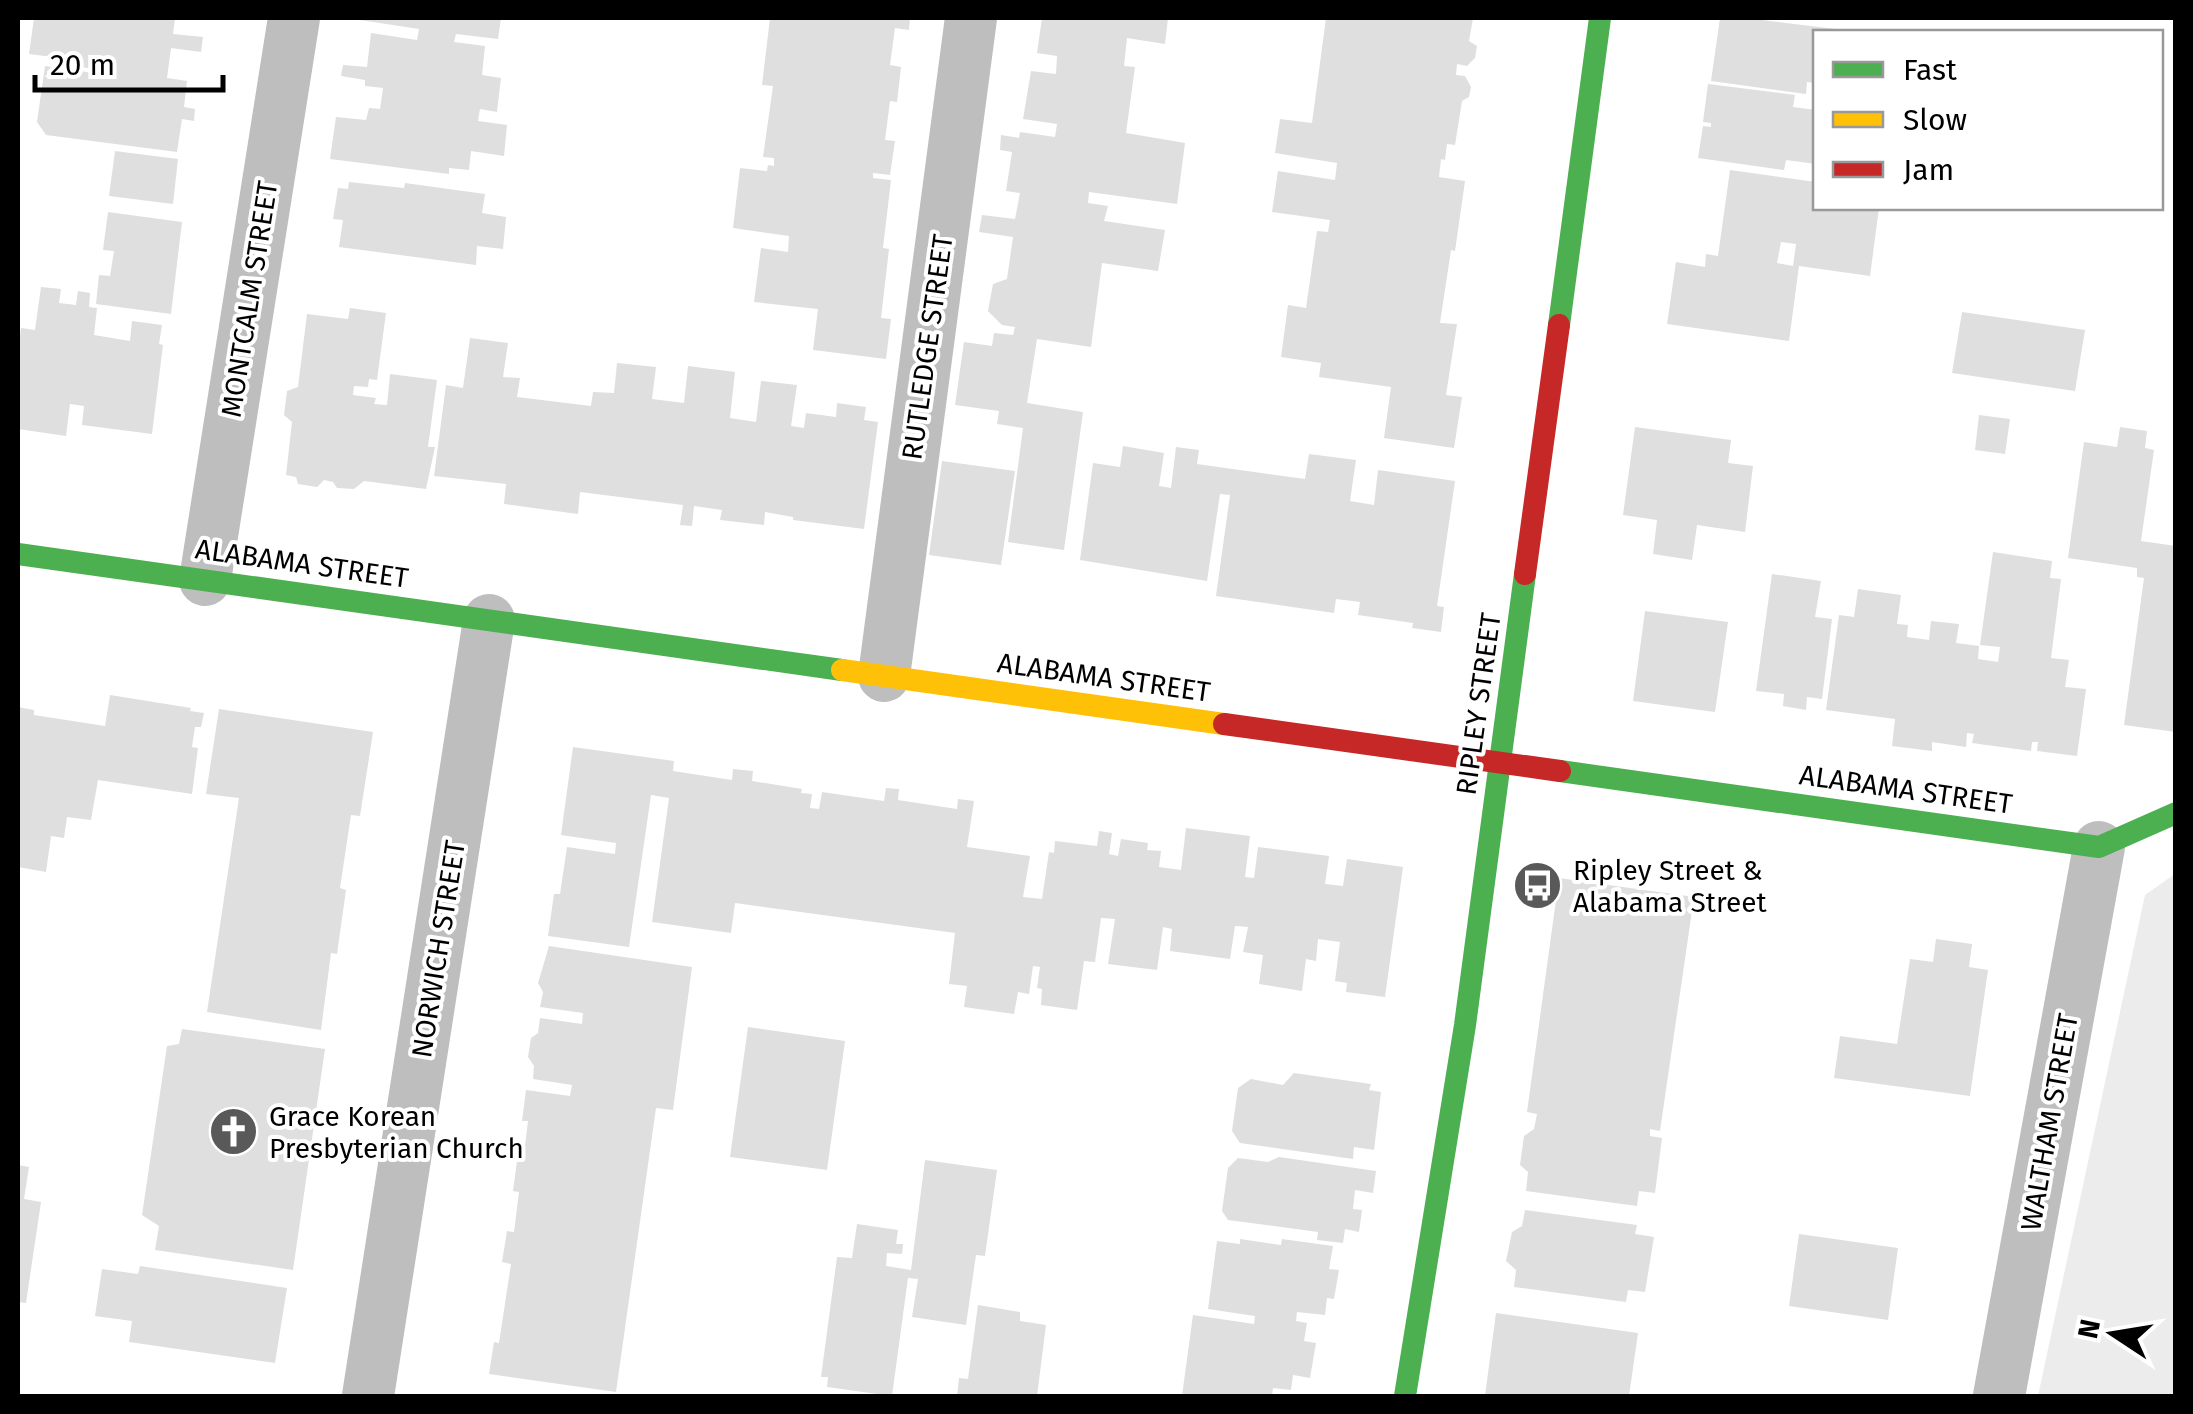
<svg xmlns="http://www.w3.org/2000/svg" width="2193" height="1414" font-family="'Fira Sans',sans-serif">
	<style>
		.green { fill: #ececec }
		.building { fill: #dfdfdf; fill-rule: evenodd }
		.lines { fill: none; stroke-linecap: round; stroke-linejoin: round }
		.street { stroke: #bebebe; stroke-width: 52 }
		.fast { stroke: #4caf50; stroke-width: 22 }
		.slow { stroke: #ffc107; stroke-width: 22 }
		.jam { stroke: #c62828; stroke-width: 22 }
		.labels { text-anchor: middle; stroke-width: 8; stroke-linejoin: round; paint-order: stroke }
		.street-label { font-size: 28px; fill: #000; stroke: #fff }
		.poi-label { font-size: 28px; fill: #000; stroke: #fff; text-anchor: start }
	</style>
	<rect width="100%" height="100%" fill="#fff"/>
	<!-- green -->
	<path class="green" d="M2175,874v522h-137l107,-501z"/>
	<!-- building -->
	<path class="building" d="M34,18h141l-2,16 30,3 -2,15 -30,-4 -4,30 20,3 -3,26 11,2 -1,12 -12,-2 -5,33 -131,-17 -9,-13 8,-56 56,8 1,-4 -43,-6 1,-6 -31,-4z
		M347,18h154l-3,21 -42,-5 -2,8 31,4 -3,29 19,3 -4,34 -17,-3 -2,12 29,4 -3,31 -33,-5 -2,19 -20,-2v6l-119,-15 6,-42 30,3 3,-12 11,1 3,-21 -18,-2v-6l-24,-4 2,-11 24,2 4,-34 46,7 2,-11z
		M770,18h140l-1,12 -14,-2 -5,37 11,2 -4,35 -7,-1 -5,39 10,1 -5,34 -17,-2v5l18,2 -8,68 6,1 -8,69 10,1 -5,40 -73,-9 5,-41 -64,-7 7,-54 27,4 1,-16 -56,-8 7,-60 27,3 1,-6 6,1v-8l-11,-1 10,-71 -11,-1z
		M1042,18h126l-3,26 -38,-6 -3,28 11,1 -9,66 59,10 -8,61 -88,-12 -1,11 20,3 -4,15 61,9 -7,41 -56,-8 -11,84 -54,-8 -10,64 56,9 -19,138 -56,-8 15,-114 -26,-4 2,-13 -44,-6 9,-63 28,4 2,-13 19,2 2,-8 -13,-2 -14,-14 5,-27 14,-5 6,-42 -34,-5 3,-17 33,4 5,-26 -14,-2 6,-39 -12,-2 1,-15 18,3 1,-6 35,5 2,-13 -34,-5 8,-48 25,3 1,-18 -20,-3z
		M1326,18h147l-4,23 8,5 -2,12 -8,8 -10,-2 -1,11 9,1 6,11 -2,10 -7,4 -7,44 -8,-1 -2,16 -4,-1 -2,18 26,4 -10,70 -4,-1 -11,73 17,1 -11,71 16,2 -8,51 -70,-10 7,-51 -72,-10 2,-14 -40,-6 7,-52 18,3 11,-77 11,1 2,-12 -58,-8 6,-41 57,9 2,-17 -62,-10 5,-34 32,4z
		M1720,18h26l89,11 -1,3h-18v51l-9,-1 -1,12 -95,-13z
		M1708,84l87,11 -2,12 23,3v54l-30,-4 -2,10 -86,-12 5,-32 8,1v-4l-8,-1z
		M115,151l63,8 -5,45 -64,-8z
		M1730,170l86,12v26h63l-9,68 -71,-10 -10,75 -122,-17 9,-62 29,5 1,-13 12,2zM1781,242l15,2 -3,22 -16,-3z
		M349,182l55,6 1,-5 80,11 -3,19 24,4 -3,32 -26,-3 -1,19 -137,-18 4,-27 -10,-1 5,-31 10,1z
		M108,212l74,10 -11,92 -75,-10 3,-29 11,1 4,-25 -11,-1z
		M41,287l20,2 -2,14 17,2 2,-14 12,2 -1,14 8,1 -3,27 36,6 2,-20 30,4 -3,19 4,1 -11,89 -70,-9 2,-19 -14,-2 -4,32 -48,-7v-74l3,-27 14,2z
		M350,308l36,5 -9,67 -8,-1 -1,8 -14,-1 -1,9 23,3 -2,6 13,1 3,-31 47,6 -9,67h7l-9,42 -62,-8 -10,8 -17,-1 -4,-6 -9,-2 -7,7 -19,-3 -2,-7 -10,-2 6,-53 -8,-7 3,-24 11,-4 9,-73 41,5z
		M1962,312l123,18 -10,61 -123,-18z
		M470,338l38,5 -5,34 17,1 -3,19 74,9 2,-14 21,1 3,-30 39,4 -4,32 32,4 4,-37 47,6 -5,46 26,4 5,-41 36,4 -6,41 13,2 2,-15 30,4 1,-14 29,4 -2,13 14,2 -14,107 -71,-9v-3l-28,-5 -1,13 -44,-5 2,-10 -28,-4 -2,20 -12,-1 3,-20 -103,-13 -2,22 -74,-10 2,-20 -72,-8 12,-91 17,3z
		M1979,415l31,4 -5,35 -30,-4z
		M1635,427l96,13 -3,23 25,3 -8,66 -48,-7 -5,35 -39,-6 4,-34 -34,-5z
		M2120,427l27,4 -2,17 9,2 -13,91 35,5v186l-52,-7 20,-147 -7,-1v-9l-69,-10 16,-116 33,5z
		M1123,446l41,7 -5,33 12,2 5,-41 23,3 -2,14 108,15 4,-25 47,6 -6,41 24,4 4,-35 77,11 -18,125 7,1 -3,25 -29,-4 1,-5 -55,-8 2,-13 -24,-3 -2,14 -118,-17 14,-101 -10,-1 -13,87 -127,-21 13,-97 27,4z
		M942,461l73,10 -14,94 -72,-10z
		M1993,552l59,9 -2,17 11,1 -10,79 18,2 -4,27 21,2 -9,67 -40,-5 1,-9h-6l-1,9 -59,-8 2,-9 -7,-1 -1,14 -34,-5v9l-40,-5 3,-27 -69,-9 13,-95 15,2 4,-28 43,6 -4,29 11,1 -1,12 22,3 2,-19 28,3 -3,19 23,3 -1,13 20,3 2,-15 -20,-2z
		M1772,574l49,7 -6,36 17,2 -10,80 -15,-2 -1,13 -23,-4 1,-12 -28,-3z
		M1645,611l83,11 -13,90 -82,-11z
		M110,695l81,13 -1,3 14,2 -3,14h-6l-3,20 6,1 -6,46 -94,-14 -7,40 -24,-3 -3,21 -13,-2 -5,36 -28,-5v-160l16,3v5l71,11z
		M219,709l154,23 -13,84 -9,-1 -11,73 6,2 -9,64 -6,-1 -10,77 -114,-18 32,-214 -33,-4z
		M573,747l101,14 -1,10 59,9 1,-11 20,2 -1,10 50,8 -1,4 11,1 -2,14 9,1 3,-17 62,9 2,-13 13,1 -1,11 59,9 1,-10 16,2 -7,46 63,9 -7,41 19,2 7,-47 5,1 1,-12 42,5 2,-15 13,2 -3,21 9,2 3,-17 27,4 -1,7 14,1 -2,16 22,3 5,-42 64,8 -5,41 9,1 4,-31 71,9 -4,28 18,2 4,-27 56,8 -18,130 -39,-5 1,-9 -12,-2 5,-39 -22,-3 -2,22 -10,-2 -4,32 -43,-7 4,-29 -20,-3 5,-25 -13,-1 -5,33 -60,-8 2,-22 -9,-2 -6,43 -49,-6 7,-45 -14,-1 -6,44 -11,-1 -7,49 -36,-5 1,-16 -5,-1 3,-21 -7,-1 -4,28 -11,-2 -4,22 -50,-7 3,-21 -18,-2 6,-51 -220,-30 -4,30 -79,-11 17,-124 -18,-3 -22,152 -81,-11 6,-42h6l7,-47 48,7 1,-11 -55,-8z
		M1559,878l135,19 -34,234 -10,-2v7l12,2 -7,55 -16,-2 -2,15 -111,-15 2,-19 -8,-7 4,-29 10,-7 3,-15 -10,-2z
		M1936,939l36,5 -3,23 19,3 -18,126 -136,-18 6,-42 57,8 13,-85 23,3z
		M549,946l143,21 -19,143 -17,-2 -40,284 -127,-18 5,-32 5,1 12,-79 -9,-2 5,-31 7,1 5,-40 -6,-1 4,-30 6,1 5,-41h-6l4,-31 44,6 2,-11 -39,-6 1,-13 -6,-9 3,-19 7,-5 2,-15 42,6 1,-11 -43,-6 3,-15 -5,-9z
		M748,1027l97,14 -18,129 -97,-13z
		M182,1029l143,20 -32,221 -138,-20 4,-24 -17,-11 25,-169 12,-2z
		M1294,1073l77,11 -2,6 12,2 -7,58 -20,-3 -1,12 -113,-16 -8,-12 6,-43 13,-9 32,6z
		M1279,1157l97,14 -3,22 -18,-3 -2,19 9,1 -3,22 -14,-3 -2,14 -26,-3 1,-8 -90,-12 -6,-9 6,-43 10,-10 30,4z
		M925,1160l72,10 -12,86 -9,-1 -10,70 -54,-8 6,-38 -10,-1 -16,118 -65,-9 1,-10h-7l16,-120 15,1 5,-34 41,6 -2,14h7l-1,10 -15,-1 -1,13 25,4z
		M18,1165l11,2 -5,32 17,3 -15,101 -8,-1z
		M1525,1210l112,15 -2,9 19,3 -9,55 -17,-2 -2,12 -112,-15 2,-17 -10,-9 6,-29 10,-6z
		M1799,1234l99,14 -10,72 -99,-14z
		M1240,1239l41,6 1,-6 51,7 -4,23 10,1 -5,29 -7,-1 -2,17 -28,-3 -1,9 11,2 -3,18 12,2 -6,35 -17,-3 -2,15 -18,-2 -1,8h-90l11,-81 61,9 1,-8 -47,-7 9,-68 23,3z
		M140,1266l147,22 -12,75 -146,-21 3,-21 -37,-5 7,-47 36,5z
		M978,1305l42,7v9l26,4 -9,71h-80l2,-18 9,1z
		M1496,1313l142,20 -9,63h-144z"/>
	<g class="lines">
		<!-- street -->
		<path class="street" d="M205,580l89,-562
			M884,676l87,-658
			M368,1396l121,-776
			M1999,1396l100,-549"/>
		<!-- fast -->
		<path class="fast" d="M1559,325l41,-307
			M18,554l824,116
			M1560,771l539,76 77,-34
			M1405,1396l60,-371 60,-451"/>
		<!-- slow -->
		<path class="slow" d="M842,670l382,54"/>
		<!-- jam -->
		<path class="jam" d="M1525,574l34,-249
			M1224,724l336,47"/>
	</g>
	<!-- icons -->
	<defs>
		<symbol id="bus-disc" viewBox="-11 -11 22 22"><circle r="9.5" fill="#595959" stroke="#fff"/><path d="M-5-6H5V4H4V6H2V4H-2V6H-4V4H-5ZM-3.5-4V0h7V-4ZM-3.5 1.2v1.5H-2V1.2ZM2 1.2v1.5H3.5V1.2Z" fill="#fff"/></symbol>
		<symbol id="church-disc" viewBox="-11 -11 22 22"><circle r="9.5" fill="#595959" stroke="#fff"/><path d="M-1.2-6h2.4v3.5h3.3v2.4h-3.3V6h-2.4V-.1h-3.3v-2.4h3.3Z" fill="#fff"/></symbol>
	</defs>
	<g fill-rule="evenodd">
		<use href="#bus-disc" x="1510" y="858" width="55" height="55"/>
		<use href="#church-disc" x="206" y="1104" width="55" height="55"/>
	</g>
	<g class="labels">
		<!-- street labels -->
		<g class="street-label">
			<text transform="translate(249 299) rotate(-81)" y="10">MONTCALM STREET</text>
			<text transform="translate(927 347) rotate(-82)" y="10">RUTLEDGE STREET</text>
			<text transform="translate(302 563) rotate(8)" y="10">ALABAMA STREET</text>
			<text transform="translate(1104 677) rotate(8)" y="10">ALABAMA STREET</text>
			<text transform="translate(1478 704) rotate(-82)" y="10">RIPLEY STREET</text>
			<text transform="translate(1906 789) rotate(8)" y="10">ALABAMA STREET</text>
			<text transform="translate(438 949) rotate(-81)" y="10">NORWICH STREET</text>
			<text transform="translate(2049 1122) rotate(-80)" y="10">WALTHAM STREET</text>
		</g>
		<!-- poi labels -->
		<g class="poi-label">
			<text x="1573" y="880">Ripley Street &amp;<tspan x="1573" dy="32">Alabama Street</tspan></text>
			<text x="269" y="1126">Grace Korean<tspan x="269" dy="32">Presbyterian Church</tspan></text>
		</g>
	</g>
	<!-- border -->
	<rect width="2193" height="1414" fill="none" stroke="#000000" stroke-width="40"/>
	<!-- legend -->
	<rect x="1813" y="30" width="350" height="180" fill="#ffffff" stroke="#999999" stroke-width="2.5"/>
	<rect x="1833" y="62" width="50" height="15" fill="#4caf50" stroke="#999999" stroke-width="2.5"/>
	<text x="1903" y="80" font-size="30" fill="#000000">Fast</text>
	<rect x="1833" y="112" width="50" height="15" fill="#ffc107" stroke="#999999" stroke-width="2.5"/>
	<text x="1903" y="130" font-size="30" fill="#000000">Slow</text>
	<rect x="1833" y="162" width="50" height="15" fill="#c62828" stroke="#999999" stroke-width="2.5"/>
	<text x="1903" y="180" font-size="30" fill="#000000">Jam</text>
	<!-- north arrow -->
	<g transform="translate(2113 1334) rotate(282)" stroke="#ffffff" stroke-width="8" paint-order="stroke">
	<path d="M0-8L18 38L0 25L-18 38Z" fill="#000000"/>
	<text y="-15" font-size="28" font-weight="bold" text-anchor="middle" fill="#000000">N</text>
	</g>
	<!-- scale -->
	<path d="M35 75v15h188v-15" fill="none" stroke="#000000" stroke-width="5"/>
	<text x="50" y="75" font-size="30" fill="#000000" stroke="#ffffff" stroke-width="8" paint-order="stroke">20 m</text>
</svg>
